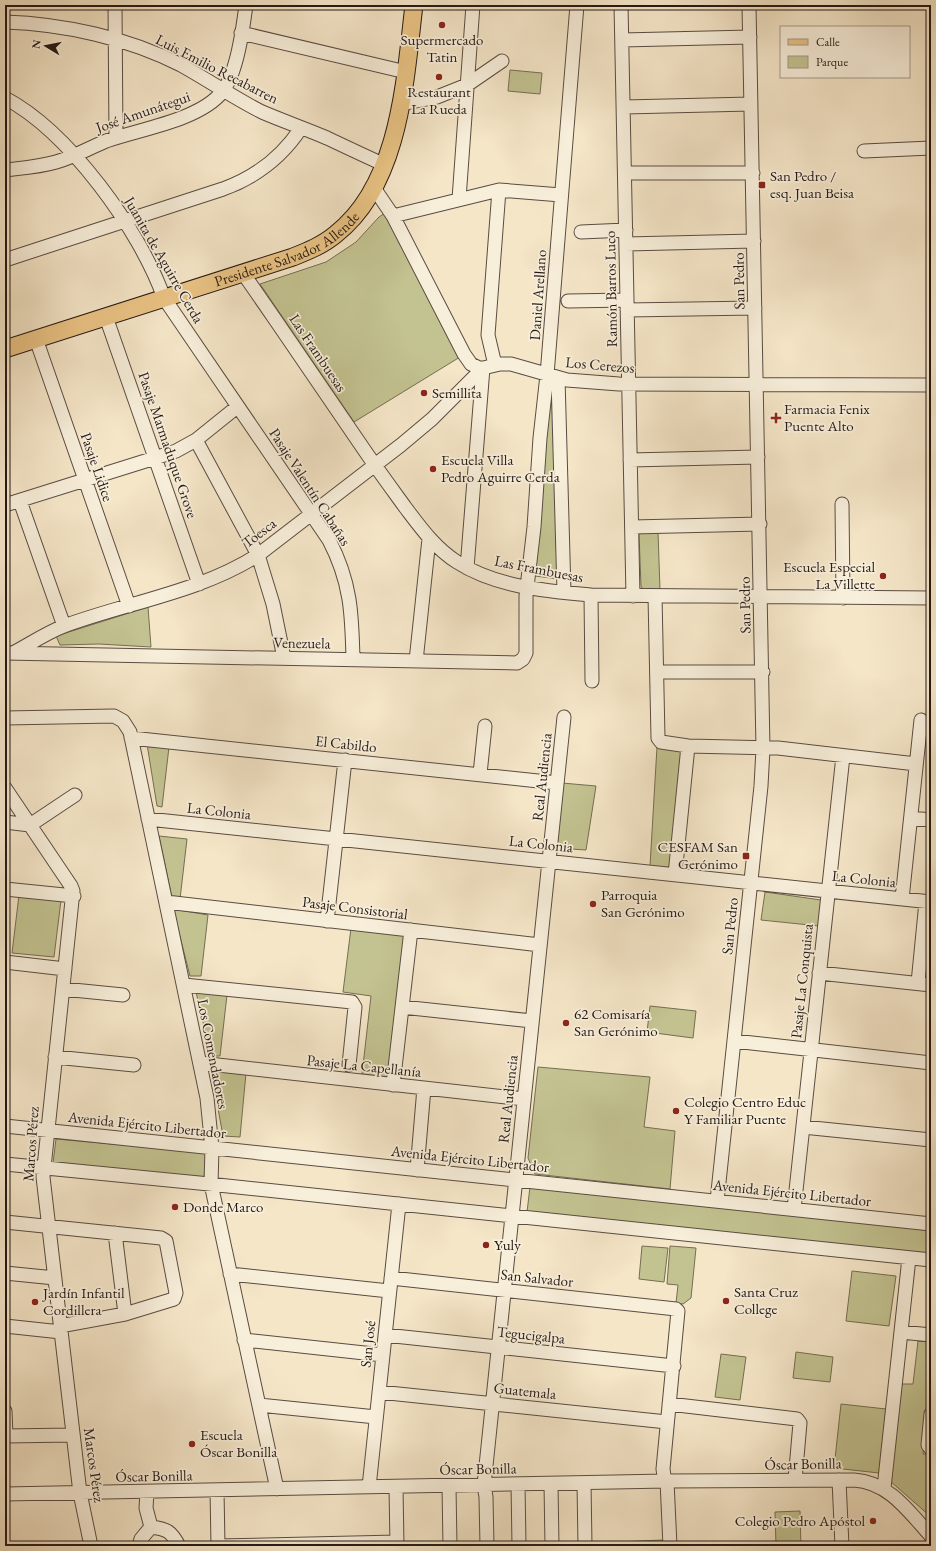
<svg xmlns="http://www.w3.org/2000/svg" width="936" height="1551" font-family="'EB Garamond',serif">
	<style>
		.green { fill: #c3c391; stroke: #746e53 }
		.lines { fill: none; stroke-linecap: round; stroke-linejoin: round }
		.minor-casing { stroke: #594c42; stroke-width: 15 }
		.major-casing { stroke: #251915; stroke-width: 19 }
		.minor { stroke: #f8efdb; stroke-width: 13 }
		.major { stroke: #eac384; stroke-width: 17 }
		.poi-dot { fill: #8f2418; stroke: #f8efdb; stroke-width: 1.5 }
		.labels { text-anchor: middle; stroke-width: 3.5; stroke-linejoin: round; paint-order: stroke }
		.poi-label { font-size: 15px; fill: #251915; stroke: #f8efdb; text-anchor: start }
		.street-label { font-size: 15px; fill: #251915; stroke: #f8efdb }
	</style>
	<rect width="100%" height="100%" fill="#f5e6c8"/>
	<filter id="stains"><feTurbulence type="fractalNoise" baseFrequency=".005" numOctaves="4"/><feColorMatrix values="0 0 0 0 .2 0 0 0 0 .09 0 0 0 0 .02 0 0 0 .5 -.17"/></filter>
	<radialGradient id="worn" r=".72"><stop offset=".6" stop-color="#630" stop-opacity="0"/><stop offset="1" stop-color="#630" stop-opacity=".3"/></radialGradient>
	<!-- green -->
	<path class="green" d="M510,70l32,3 -2,21 -32,-3z
		M385,213l75,144 -106,65 -94,-138 66,-22 30,-20 23,-25z
		M555,388l4,191 -24,-3 13,-187z
		M643,532h15l2,58h-17l-2,-4 -2,-52z
		M148,607l3,40 -52,-3 -39,1 -4,-9z
		M147,744l22,3 -7,60 -5,-1z
		M657,747l27,2 -11,119 -23,-2z
		M562,783l34,3 -10,64 -29,-2z
		M159,836l28,3 -7,60 -8,-1z
		M765,892l56,8 -2,26 -58,-6z
		M19,895l42,5 -7,57 -42,-4z
		M173,909l35,6 -7,61h-11z
		M351,928l58,7 -17,143 -30,-4 9,-78 -28,-4z
		M196,992l31,3 -7,61h-9z
		M650,1006l46,5 -3,27 -46,-6z
		M538,1067l112,10 -6,50 31,4 -5,58 -135,-15 -7,-16z
		M211,1070l35,3 -6,64 -17,-1z
		M56,1139l148,13 2,5 -2,20 -5,1 -146,-15z
		M530,1187l401,43v25l-404,-43z
		M642,1246l26,2 -4,34 -25,-3z
		M670,1246l26,2 -5,50 -8,6 -7,-1 2,-18 -11,-1z
		M852,1271l44,5 -7,50 -43,-5z
		M918,1341l13,1v40l-8,72 8,1v62l-42,-37 13,-96h11z
		M796,1352l37,5 -3,25 -37,-4z
		M721,1354l25,3 -6,43 -25,-3z
		M841,1404l45,5 -7,64 -45,-5z
		M800,1511l1,35h-25l-1,-34z
		M662,1540l1,6h-67v-3z"/>
	<g class="lines">
		<defs>
			<path id="minor" d="M115,5l1,133
				M621,5l12,591
				M5,22c59,2 123,16 176,43 27,15 53,33 81,47 21,9 44,17 65,26 19,9 38,18 58,27
				M241,33l165,39
				M622,40l128,-3
				M5,98c64,34 135,132 159,200l165,242c22,42 23,74 24,120
				M400,104l37,-7 30,-12 35,-24
				M624,107l127,-3
				M864,151l67,-3
				M5,170c17,-2 34,-3 51,-8 18,-5 33,-14 50,-21 34,-12 94,-21 116,-49 15,-18 21,-64 24,-87
				M625,173h128
				M374,188l19,28 71,138 7,10 8,4h4l17,-4h11l56,16 52,4 312,1
				M459,199l14,-194
				M393,216l106,-26 62,5
				M581,232l45,-2
				M626,244l128,-3
				M5,260l218,-71c33,-12 59,-32 78,-61
				M243,273c41,59 81,118 122,178 13,19 27,38 40,56 16,21 30,41 52,55 39,25 89,29 134,33l340,3
				M568,301l59,-1
				M627,310l128,-2
				M106,317l93,267
				M36,339l93,267
				M495,365l-7,-30 11,-145
				M558,378l6,214
				M196,440l62,115 15,49 11,54
				M630,460l128,-3
				M20,501l44,125
				M842,504l1,94
				M5,505l150,-47 21,-7 20,-11 41,-33
				M632,527l128,-3
				M467,568l16,-200
				M591,595l1,86
				M655,596l3,142 3,4 27,4 90,2 138,16
				M5,653l512,10 6,-4 3,-6v-57l8,-69 6,-89 7,-63 30,-370
				M13,653c17,-9 33,-20 51,-27 65,-24 136,-34 194,-71l143,-110 31,-26 51,-51
				M416,661l13,-122
				M657,672h106
				M5,718l109,-2 9,5 7,11 77,366 5,50 -1,36 66,305
				M131,738l426,45
				M480,774l5,-48
				M5,788l66,98 2,5 -30,286 37,316 11,53
				M911,818l20,2
				M148,819l783,83
				M5,822l25,3 45,-30
				M675,875l13,-129
				M5,889l69,7
				M902,899l19,-179
				M166,902l374,43
				M327,921l18,-161
				M5,962l60,7
				M819,973l112,12
				M918,983l8,-81
				M184,985l168,17 3,5 -6,58
				M63,989l60,6
				M402,1007l130,14
				M734,1041l197,22
				M55,1057l79,8
				M200,1063l324,36
				M393,1085l18,-155
				M5,1126l926,98
				M803,1127l128,13
				M5,1164l194,19 732,77
				M417,1170l7,-82
				M717,1201l44,-415 2,-37 -14,-744
				M794,1209l49,-453
				M5,1222l156,16 5,3 10,52 -2,6 -49,15 -65,12
				M115,1233l10,81
				M5,1273l50,5
				M230,1274l159,17
				M391,1278l285,31 2,2 -15,158 1,7 3,5 3,65
				M5,1326l56,6
				M901,1332l30,3
				M385,1335l289,31
				M244,1340l139,15
				M379,1392l288,30
				M669,1404l128,15 3,4 -5,57
				M259,1405l117,12
				M5,1411l1,25
				M931,1414l-3,31 3,4
				M5,1436l68,-1
				M839,1480l3,66
				M584,1483l1,63
				M518,1484l1,62
				M551,1484l1,62
				M449,1486l1,60
				M369,1487l30,-283
				M396,1487l1,59
				M884,1488l25,-230
				M217,1490l1,56
				M147,1492l-1,16 5,19
				M5,1494l662,-13 187,-1c35,2 55,32 77,56
				M151,1527c16,2 20,4 28,19
				M139,1546l2,-7 10,-12
				M218,1546l179,-4
				M487,1546l-1,-49 -2,-12 80,-768"/>
			<g id="major">
				<path id="s1" d="M5,349l288,-92c15,-6 30,-12 43,-23 64,-50 69,-154 78,-229"/>
			</g>
		</defs>
		<!-- minor casing -->
		<use href="#minor" class="minor-casing"/>
		<!-- major casing -->
		<use href="#major" class="major-casing"/>
		<!-- minor -->
		<use href="#minor" class="minor"/>
		<!-- major -->
		<use href="#major" class="major"/>
	</g>
	<!-- markers -->
	<g class="poi-dot">
		<circle cx="442" cy="25" r="4"/>
		<circle cx="439" cy="77" r="4"/>
		<rect x="758" y="181" width="8" height="8" rx="2"/>
		<circle cx="424" cy="393" r="4"/>
		<path d="M774 412h4v4h4v4h-4v4h-4v-4h-4v-4h4z"/>
		<circle cx="433" cy="469" r="4"/>
		<circle cx="883" cy="576" r="4"/>
		<rect x="742" y="852" width="8" height="8" rx="2"/>
		<circle cx="593" cy="904" r="4"/>
		<circle cx="566" cy="1023" r="4"/>
		<circle cx="676" cy="1111" r="4"/>
		<circle cx="175" cy="1207" r="4"/>
		<circle cx="486" cy="1245" r="4"/>
		<circle cx="726" cy="1301" r="4"/>
		<circle cx="35" cy="1302" r="4"/>
		<circle cx="192" cy="1444" r="4"/>
		<circle cx="873" cy="1521" r="4"/>
	</g>
	<g class="labels">
		<!-- poi labels -->
		<g class="poi-label">
			<text x="442" y="45" text-anchor="middle">Supermercado<tspan x="442" dy="17">Tatin</tspan></text>
			<text x="439" y="97" text-anchor="middle">Restaurant<tspan x="439" dy="17">La Rueda</tspan></text>
			<text x="770" y="181">San Pedro /<tspan x="770" dy="17">esq. Juan Beisa</tspan></text>
			<text x="432" y="398">Semillita</text>
			<text x="784" y="414">Farmacia Fenix<tspan x="784" dy="17">Puente Alto</tspan></text>
			<text x="441" y="465">Escuela Villa<tspan x="441" dy="17">Pedro Aguirre Cerda</tspan></text>
			<text x="875" y="572" text-anchor="end">Escuela Especial<tspan x="875" dy="17">La Villette</tspan></text>
			<text x="738" y="852" text-anchor="end">CESFAM San<tspan x="738" dy="17">Gerónimo</tspan></text>
			<text x="601" y="900">Parroquia<tspan x="601" dy="17">San Gerónimo</tspan></text>
			<text x="574" y="1019">62 Comisaría<tspan x="574" dy="17">San Gerónimo</tspan></text>
			<text x="684" y="1107">Colegio Centro Educ<tspan x="684" dy="17">Y Familiar Puente</tspan></text>
			<text x="183" y="1212">Donde Marco</text>
			<text x="494" y="1250">Yuly</text>
			<text x="734" y="1297">Santa Cruz<tspan x="734" dy="17">College</tspan></text>
			<text x="43" y="1298">Jardín Infantil<tspan x="43" dy="17">Cordillera</tspan></text>
			<text x="200" y="1440">Escuela<tspan x="200" dy="17">Óscar Bonilla</tspan></text>
			<text x="865" y="1526" text-anchor="end">Colegio Pedro Apóstol</text>
		</g>
		<!-- street labels -->
		<g class="street-label">
			<text transform="translate(217 69) rotate(27)" y="5">Luis Emilio Recabarren</text>
			<text transform="translate(143 112) rotate(-19)" y="5">José Amunátegui</text>
			<text dy="5" stroke="none"><textPath href="#s1" startOffset="300">Presidente Salvador Allende</textPath></text>
			<text transform="translate(164 260) rotate(60)" y="5">Juanita de Aguirre Cerda</text>
			<text transform="translate(739 281) rotate(-91)" y="5">San Pedro</text>
			<text transform="translate(611 289) rotate(-91)" y="5">Ramón Barros Luco</text>
			<text transform="translate(538 295) rotate(-86)" y="5">Daniel Arellano</text>
			<text transform="translate(318 353) rotate(56)" y="5">Las Frambuesas</text>
			<text transform="translate(600 365) rotate(5)" y="5">Los Cerezos</text>
			<text transform="translate(168 445) rotate(71)" y="5">Pasaje Marmaduque Grove</text>
			<text transform="translate(97 467) rotate(71)" y="5">Pasaje Lidice</text>
			<text transform="translate(310 487) rotate(57)" y="5">Pasaje Valentín Cabañas</text>
			<text transform="translate(259 533) rotate(-37)" y="5">Toesca</text>
			<text transform="translate(539 569) rotate(11)" y="5">Las Frambuesas</text>
			<text transform="translate(745 605) rotate(-91)" y="5">San Pedro</text>
			<text transform="translate(302 643) rotate(1)" y="5">Venezuela</text>
			<text transform="translate(346 744) rotate(6)" y="5">El Cabildo</text>
			<text transform="translate(542 777) rotate(-84)" y="5">Real Audiencia</text>
			<text transform="translate(219 811) rotate(6)" y="5">La Colonia</text>
			<text transform="translate(541 844) rotate(6)" y="5">La Colonia</text>
			<text transform="translate(864 879) rotate(6)" y="5">La Colonia</text>
			<text transform="translate(355 908) rotate(7)" y="5">Pasaje Consistorial</text>
			<text transform="translate(730 926) rotate(-84)" y="5">San Pedro</text>
			<text transform="translate(802 981) rotate(-84)" y="5">Pasaje La Conquista</text>
			<text transform="translate(213 1054) rotate(79)" y="5">Los Comendadores</text>
			<text transform="translate(364 1066) rotate(6)" y="5">Pasaje La Capellanía</text>
			<text transform="translate(508 1099) rotate(-84)" y="5">Real Audiencia</text>
			<text transform="translate(147 1125) rotate(6)" y="5">Avenida Ejército Libertador</text>
			<text transform="translate(31 1144) rotate(-86)" y="5">Marcos Pérez</text>
			<text transform="translate(470 1159) rotate(6)" y="5">Avenida Ejército Libertador</text>
			<text transform="translate(792 1193) rotate(6)" y="5">Avenida Ejército Libertador</text>
			<text transform="translate(537 1278) rotate(6)" y="5">San Salvador</text>
			<text transform="translate(531 1335) rotate(6)" y="5">Tegucigalpa</text>
			<text transform="translate(368 1344) rotate(-84)" y="5">San José</text>
			<text transform="translate(525 1391) rotate(6)" y="5">Guatemala</text>
			<text transform="translate(803 1464) rotate(-1)" y="5">Óscar Bonilla</text>
			<text transform="translate(94 1465) rotate(82)" y="5">Marcos Pérez</text>
			<text transform="translate(478 1469) rotate(-1)" y="5">Óscar Bonilla</text>
			<text transform="translate(154 1476) rotate(-1)" y="5">Óscar Bonilla</text>
		</g>
	</g>
	<!-- margin -->
	<rect width="936" height="1551" fill="none" stroke="#f5e6c8" stroke-width="20"/>
	<rect x="6" y="6" width="924" height="1539" fill="none" stroke="#251915" stroke-width="2"/>
	<rect x="10" y="10" width="916" height="1531" fill="none" stroke="#251915"/>
	<!-- legend -->
	<rect x="780" y="26" width="130" height="52" fill="#f8efdb" stroke="#a4998c"/>
	<rect x="788" y="39" width="20" height="6" fill="#eac384" stroke="#a4998c"/>
	<text x="816" y="46" font-size="12" fill="#251915">Calle</text>
	<rect x="788" y="56" width="20" height="12" fill="#c3c391" stroke="#a4998c"/>
	<text x="816" y="66" font-size="12" fill="#251915">Parque</text>
	<!-- north arrow -->
	<g transform="translate(46 46) rotate(280)" stroke="#f8efdb" stroke-width="3" paint-order="stroke">
	<path d="M0-3L7 15L0 10L-7 15Z" fill="#251915"/>
	<text y="-6" font-size="11" font-weight="bold" text-anchor="middle" fill="#251915">N</text>
	</g>
	<rect width="100%" height="100%" filter="url(#stains)"/>
	<rect width="100%" height="100%" fill="url(#worn)"/>
</svg>
